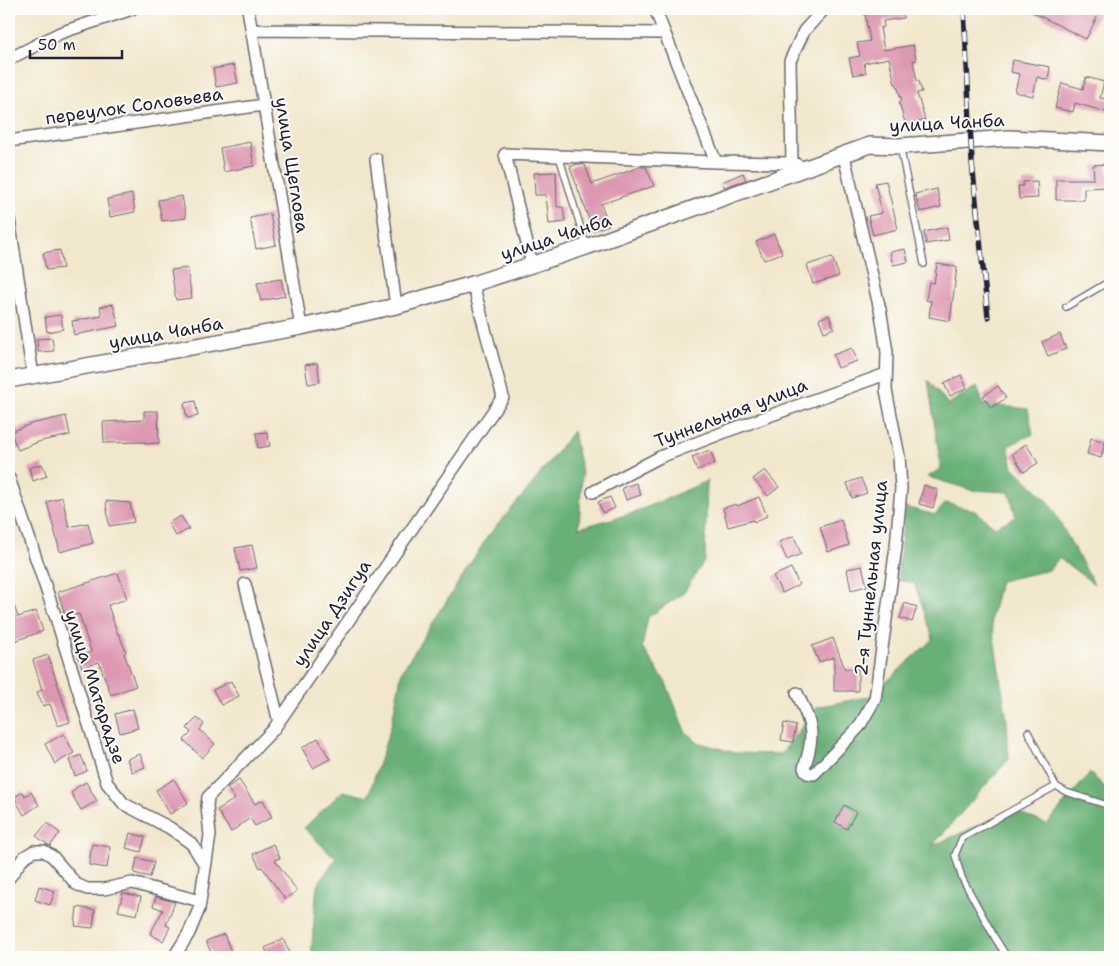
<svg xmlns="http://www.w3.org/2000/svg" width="1119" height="966" font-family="'Shantell Sans',sans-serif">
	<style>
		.forest { fill: #67b077; stroke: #446959 }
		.building { fill: #dd98b1 }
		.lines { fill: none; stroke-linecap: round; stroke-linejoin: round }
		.service-casing { stroke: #6a676e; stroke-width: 8 }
		.minor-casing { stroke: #6a676e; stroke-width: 14 }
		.tertiary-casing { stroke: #6a676e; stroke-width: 18 }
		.service { stroke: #fff; stroke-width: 5.5 }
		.minor { stroke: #fff; stroke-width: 11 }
		.tertiary { stroke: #fff; stroke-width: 15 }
		.rail-casing { stroke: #22223b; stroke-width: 5.5 }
		.rail { stroke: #fdfcf7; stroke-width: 4; stroke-dasharray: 11; stroke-linecap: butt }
		.labels { text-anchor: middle; stroke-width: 4; stroke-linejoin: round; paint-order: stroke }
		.street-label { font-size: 18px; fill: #22223b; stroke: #fdfcf7 }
	</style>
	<rect width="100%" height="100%" fill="#fdfcf7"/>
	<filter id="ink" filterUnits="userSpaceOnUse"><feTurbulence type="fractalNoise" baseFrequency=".02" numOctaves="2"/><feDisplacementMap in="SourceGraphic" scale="10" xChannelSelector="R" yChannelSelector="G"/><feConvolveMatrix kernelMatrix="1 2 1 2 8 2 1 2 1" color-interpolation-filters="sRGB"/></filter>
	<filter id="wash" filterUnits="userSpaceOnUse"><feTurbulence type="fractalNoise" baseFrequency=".0096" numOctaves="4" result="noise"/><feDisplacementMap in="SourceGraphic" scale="20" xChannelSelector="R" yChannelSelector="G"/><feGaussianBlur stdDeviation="1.12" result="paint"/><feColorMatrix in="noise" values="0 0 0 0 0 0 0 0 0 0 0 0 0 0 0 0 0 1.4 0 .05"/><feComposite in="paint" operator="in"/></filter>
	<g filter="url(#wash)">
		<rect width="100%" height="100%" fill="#f1e7cc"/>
		<!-- forest -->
		<path class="forest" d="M928,380l20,24 29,-18 6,18 45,5 5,25 -25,12 5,21 35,34 46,83 -35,-26 -10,12 -49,11 -9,38 16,102 2,38 -77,87 80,-36 35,14 43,-51 20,19v165h-799l6,-72 19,-26 -32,-31 39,-37 25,6 23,-71 11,-55 86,-135 42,-49 43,-56 9,43 -3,54 54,-15 74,-32 -2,79 -22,34 -35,23 -6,30 24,36 19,48 12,11 38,11 46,1 36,-47 54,-11 62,-57 -11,-35 -8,-21 -17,-3 8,-73 30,8 11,-12 29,8 20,16 21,-10 -7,-25 -38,-2 -43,-13 13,-9z"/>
		<g id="blocks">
			<!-- building -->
			<path class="building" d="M864,9h38l2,9 -21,3 1,6 -4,1 4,22 29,-5 3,15 -3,1 4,20h2l3,11 -5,1 8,27 -19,6 -7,-24 3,-1 -6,-18 -1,1 -6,-26 -25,5 2,10 -13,2 -4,-17 11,-2 -3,-13 13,-2z
				M1026,9h75l-15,30z
				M1013,60l37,7 -2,13 -11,-3 -4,19 -18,-4 4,-18 -8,-2z
				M234,65l4,18 -22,4 -3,-18z
				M1086,77l18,5 -4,16 10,1v14l-35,-10 -2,9 -18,-4 7,-25 21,6z
				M250,142l4,24 -30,6 -4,-24z
				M577,164l8,1 7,19 48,-17h6l8,19 -53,18 8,21 -16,6 -23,-64z
				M1107,164l3,23 -26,1v12h-28v-21h38l-1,-14z
				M556,172l1,35h6l2,15 -16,2 -3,-29h-11l-1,-22z
				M743,173l3,7 -22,7 -2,-5z
				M886,181l12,48 -25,6 -5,-19 14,-3 -7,-30z
				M1037,181l1,17 -19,1 -1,-13h5v-4z
				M937,189l4,18 -21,5 -5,-18z
				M132,194l3,18 -25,5 -3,-18z
				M182,196l4,22 -24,3 -4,-21z
				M270,214l6,31 -20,4 -6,-31z
				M947,227l2,13 -23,4 -2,-12z
				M774,234l8,19 -18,7 -8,-18z
				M905,249l3,13 -15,3 -3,-13z
				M60,250l3,18 -17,2 -3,-17z
				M832,257l7,19 -26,8 -6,-19z
				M937,264l20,3 -7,54 -21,-4 2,-16 -5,-1 3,-18 5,1z
				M187,268l5,30 -16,2 -5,-30z
				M281,279l4,17 -24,5 -4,-18z
				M113,304l6,22 -45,9 -2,-14 30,-5 -2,-9z
				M61,315l2,14 -16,3 -2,-15z
				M829,315l5,13 -10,4 -5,-13z
				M1060,334l6,15 -18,7 -6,-14z
				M52,338l2,13 -16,1 -1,-13z
				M852,348l5,13 -19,7 -5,-13z
				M317,363l3,19 -12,2 -3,-19z
				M961,375l6,13 -17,8 -6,-13z
				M998,386l8,12 -15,10 -8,-12z
				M195,401l3,15 -11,2 -3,-15z
				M144,411h14l1,32 -14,1v-2l-41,1 -1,-21 41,-2z
				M66,416l4,19 -29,6 -23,9 -8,-18 21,-8z
				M267,432l3,14 -12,2 -2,-15z
				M1091,438l14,4 -4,16 -14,-4z
				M1026,444l12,19 -14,9 -12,-18z
				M710,450l5,13 -18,7 -5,-13z
				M42,464l5,12 -14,5 -4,-13z
				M765,470l14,17 -11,9 -15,-17z
				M861,478l6,15 -15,5 -5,-15z
				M636,483l5,12 -15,5 -4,-12z
				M924,485l14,5 -5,18 -14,-4z
				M62,497l7,30 19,-4 5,20 -33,9 -13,-50z
				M610,497l5,11 -12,5 -5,-11z
				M759,497l8,19 -13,6 -1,-2 -25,7 -5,-19 13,-4 1,2z
				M106,501l24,2 4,19 -25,4z
				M181,516l8,13 -13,7 -8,-13z
				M841,520l8,25 -21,7 -8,-25z
				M794,536l7,18 -14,6 -8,-18z
				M252,545l5,23 -17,3 -5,-23z
				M862,566l5,20 -16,4 -4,-21z
				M791,568l8,17 -17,8 -9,-17z
				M118,573l9,26 -19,6 10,30 1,-1 7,18 -2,1 12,33 -25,9 -12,-33 -17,6 -4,-12 13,-4 -12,-38 -13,4 -8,-26z
				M9,594h1l8,23 18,-6 7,20 -31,11 -3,-8z
				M905,603l12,4 -5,15 -12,-4z
				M833,638l12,31h13v22h-24v-34l-15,5 -7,-16z
				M48,655l22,67 -12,4 -8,-22 -7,2 -6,-14 5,-2 -9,-30z
				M231,681l8,15 -18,9 -8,-15z
				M133,709l5,19 -18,5 -5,-19z
				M197,718l7,6 -4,6 15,14 -13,14 -18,-18 7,-7 -4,-5z
				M784,723l12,3 -3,16 -12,-2z
				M64,734l10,19 -19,11 -10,-20z
				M318,738l12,21 -17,9 -11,-20z
				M140,754l5,13 -13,5 -5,-13z
				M81,755l6,16 -12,5 -6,-16z
				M174,779l14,24 -18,11 -14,-24z
				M239,780l16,24 8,-4 9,17 -17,9 -5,-8 -19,14 -14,-22 18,-11 -8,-11z
				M86,782l11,19 -16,9 -10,-17 6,-6z
				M23,792l2,4 6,-4 8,13 -15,10 -10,-18z
				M844,805l12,7 -9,17 -12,-7z
				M47,823l13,10 -10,13 -14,-10z
				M130,833l15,4 -4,15 -15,-4z
				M92,844l18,3 -3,21 -18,-3z
				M273,844l7,14 -5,2 22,31 -12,8 -23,-32 -2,1 -7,-14z
				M137,858l17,4 -4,15 -16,-4z
				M39,886l16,5 -5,14 -15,-5z
				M123,893l18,4 -4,18 -19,-4z
				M156,897l19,5 -9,23 4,2 -7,14 -13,-7 13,-24 -10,-4z
				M77,907l18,3 -2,18 -18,-2z
				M224,934l7,18 -12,5h-6l-7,-16z
				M283,939l9,18h-23l-4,-9z"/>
		</g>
	</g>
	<g filter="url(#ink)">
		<use href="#blocks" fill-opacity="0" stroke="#6a676e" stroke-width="1"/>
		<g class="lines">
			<defs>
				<path id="service" d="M900,146l24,118
					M559,156l27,89
					M1066,307l44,-26
					M1028,732l28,54 10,6 44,14
					M1007,957l-12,-19 -33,-60 -7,-23 7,-17 94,-52"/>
				<path id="minor" d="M248,9l53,318
					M655,9l61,153
					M252,30l412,3
					M9,59l51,-26 72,-24
					M9,141l255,-36
					M376,159l20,147
					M790,168l2,-5 -2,-102 14,-30 20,-22
					M9,219l24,157
					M532,264l-27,-110 211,8 76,1 14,5
					M9,478l48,143 50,162 17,21 46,24 22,16 13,21
					M593,492l67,-35 70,-27 156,-56
					M245,584l34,138
					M797,693c15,33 19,40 7,75l3,5 7,1 45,-47 16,-28 21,-152 5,-59 -2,-32 -13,-66 1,-38 -6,-38 -37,-158
					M9,878l15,-21 10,-6h10l9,6 23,27 11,5h17l28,-6 68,18
					M174,957l15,-24 10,-24 11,-74 -3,-29 1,-9 65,-67 230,-333 -30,-113"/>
				<path id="tertiary" d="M9,380l292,-53 95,-21 77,-22 113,-37 284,-102 30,1 109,-8 101,5"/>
			</defs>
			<!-- service casing -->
			<use href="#service" class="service-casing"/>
			<!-- minor casing -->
			<use href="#minor" class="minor-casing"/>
			<!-- tertiary casing -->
			<use href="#tertiary" class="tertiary-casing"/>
			<!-- service -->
			<use href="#service" class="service"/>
			<!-- minor -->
			<use href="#minor" class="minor"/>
			<!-- tertiary -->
			<use href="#tertiary" class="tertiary"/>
			<defs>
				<path id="rail" d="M964,9l8,153 16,155"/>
			</defs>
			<!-- rail casing -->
			<use href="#rail" class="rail-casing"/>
			<!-- rail -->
			<use href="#rail" class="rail"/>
		</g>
	</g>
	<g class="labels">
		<!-- street labels -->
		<g class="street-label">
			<text transform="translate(134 106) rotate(-8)" y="6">переулок Соловьева</text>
			<text transform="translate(947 123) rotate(-3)" y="6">улица Чанба</text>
			<text transform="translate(292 165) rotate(81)" y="6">улица Щеглова</text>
			<text transform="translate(556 237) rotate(-18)" y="6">улица Чанба</text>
			<text transform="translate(166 333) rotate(-10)" y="6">улица Чанба</text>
			<text transform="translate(731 413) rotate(-21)" y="6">Туннельная улица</text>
			<text transform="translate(871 578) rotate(-84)" y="6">2-я Туннельная улица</text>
			<text transform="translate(332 613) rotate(-56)" y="6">улица Дзигуа</text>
			<text transform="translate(95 687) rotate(72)" y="6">улица Матарадзе</text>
		</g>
	</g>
	<!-- margin -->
	<rect width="1119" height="966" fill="none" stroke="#fdfcf7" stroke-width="30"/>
	<!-- scale -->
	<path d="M30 50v8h92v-8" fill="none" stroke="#22223b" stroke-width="2.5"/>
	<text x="38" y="50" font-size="15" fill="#22223b" stroke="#fdfcf7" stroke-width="4" paint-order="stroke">50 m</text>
</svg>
